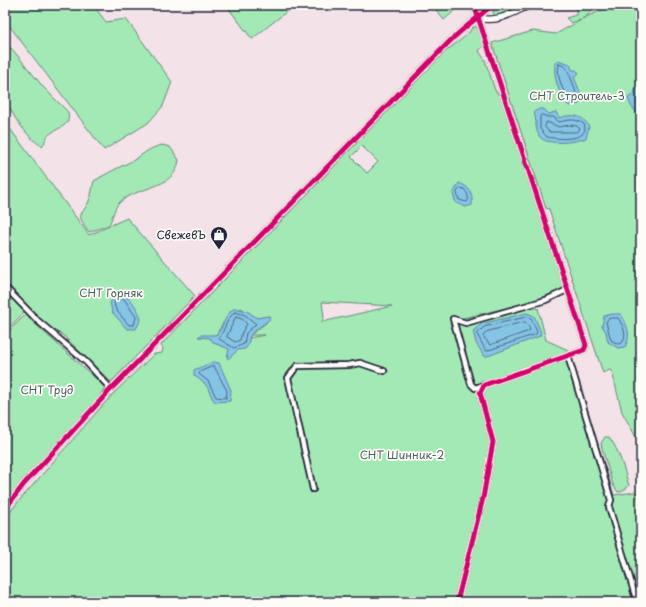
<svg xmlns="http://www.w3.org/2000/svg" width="646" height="607" font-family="'Playpen Sans',sans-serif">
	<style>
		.green { fill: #a3e9b5; stroke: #628678; fill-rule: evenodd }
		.water { fill: #86c4e6; stroke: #5e83a2 }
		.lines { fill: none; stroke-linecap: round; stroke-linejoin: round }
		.shore { stroke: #4a637f; stroke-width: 1 }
		.minor-casing { stroke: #22223b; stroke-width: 8 }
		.tertiary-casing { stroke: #22223b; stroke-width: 8 }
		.minor { stroke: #fdfcf7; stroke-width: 4.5 }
		.tertiary { stroke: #fdfcf7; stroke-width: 5.5 }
		.cycleway-casing { stroke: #fdfcf7; stroke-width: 8 }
		.cycleway { stroke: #d6006c; stroke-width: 5 }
		.labels { text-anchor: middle; stroke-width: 3.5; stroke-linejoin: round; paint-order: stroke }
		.park-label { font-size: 11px; fill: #495e60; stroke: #fdfcf7 }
		.poi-label { font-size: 11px; fill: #22223b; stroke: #fdfcf7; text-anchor: end }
	</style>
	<rect width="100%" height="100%" fill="#f3e3e8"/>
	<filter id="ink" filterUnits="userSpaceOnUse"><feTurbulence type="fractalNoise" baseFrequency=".025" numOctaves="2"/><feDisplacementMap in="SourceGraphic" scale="8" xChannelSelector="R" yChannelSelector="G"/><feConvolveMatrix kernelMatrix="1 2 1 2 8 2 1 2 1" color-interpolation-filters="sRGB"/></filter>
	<g filter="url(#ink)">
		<!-- green -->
		<path class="green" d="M5,5h88l13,17 20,-3 46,63 -9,24 -15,17 -44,27 -99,-130z
			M226,5h69l-43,34z
			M432,5h29l-17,15z
			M496,5h26l-26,11 -3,-3z
			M576,5h17l-4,9 -7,5 24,-11 -10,-3h45v441l-19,-34 -10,-40 -2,-2 -7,3 -54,-164 -3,-1 -54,-165 41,-12 23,3 25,-14 -10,3 -5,-5 10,-3z
			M473,27h4l8,17 -6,7 6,9 10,30 3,4 4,1 62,194 -37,14 -68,16 67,-11h12l8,32 22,10 46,145 21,-3 6,10v100h-636v-83l13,-17 93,-106 43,-42 8,-1 1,-4 -2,-4 284,-293 22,-17zM362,146l16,16 -11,11 -16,-16zM322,302l70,4 -70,16 2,-5zM241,308l16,10 12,-2 -3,7 -16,12h15l-50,9 -7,-8 8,-1 7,-12z
			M5,44l7,5 32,39 24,24c4,16 -13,15 -21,25 -2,3 -2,6 -5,9 -14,-7 -35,-36 -37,-52 -2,-16 0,-34 0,-50z
			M5,122l84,113 38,-17 68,78 -84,86 -47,-46 -39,-25 -20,21z
			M162,145l8,2 9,13c-4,31 -43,25 -61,44 -4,5 -6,15 -9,21l-20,7c-14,-20 -8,-14 0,-31 3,-6 3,-14 5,-20 13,-8 26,-14 40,-21 11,-7 15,-12 28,-15z
			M25,315l80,72 -10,17 -90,100v-169z
			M605,437h4c11,14 15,33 20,49l-6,5 -5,1 -5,-7 -11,-37 -1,-5z"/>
		<!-- water -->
		<path class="water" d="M558,60l12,4 2,6h4l3,3 -5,4 6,15 1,9 -2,3 -10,2c-10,-10 -16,-30 -14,-43z
			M641,87v31l-10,-12 -3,-8 6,-4 1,-4z
			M539,109h5l5,5 7,-2 3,6c12,-4 24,-4 30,9l-3,11c-9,4 -40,8 -46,-1 -6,-8 -3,-17 -6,-25z
			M459,183c11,4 14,10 13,22l-6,2 -10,-4 -3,-9z
			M119,294c10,0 20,16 22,25l-5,10h-9l-15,-17 -2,-10z
			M235,308l12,3 10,7 12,-2 1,3 -17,13 -3,4 -2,9 -3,4 -7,1 -10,9 -1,-2 2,-8 -15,-6 -4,-5 -12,-1 3,-2h15c9,-9 8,-21 19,-27z
			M527,313l7,3 7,16 -1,4 -52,20h-4l-8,-13 -3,-12 8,-7z
			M612,314h9c6,12 11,20 4,33l-7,1 -10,-6 -2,-10 -4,-6 2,-10z
			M213,362l6,1 12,27 -1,11 -15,1c-5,-5 -5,-13 -10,-18 -3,-4 -8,-5 -11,-9v-5z"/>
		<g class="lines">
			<!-- shore -->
			<path class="shore" d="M559,64l7,3c3,7 12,25 10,33l-6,1c-7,-9 -14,-25 -11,-37z
				M542,115l6,2h6l5,5c9,-2 17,-4 25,2 7,18 -28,15 -37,13l-7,-8v-13z
				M547,122l12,5 10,-2 8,1 3,3 -4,3h-27l-4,-5z
				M460,188l4,1c3,4 6,9 3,13l-8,-2 -2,-7z
				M120,298l4,1 12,18 -2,8h-5l-13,-15 -2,-7z
				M235,312l10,3 11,9 -10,9 -2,11 -10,4 -15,-9c5,-8 8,-21 16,-27z
				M236,317l6,2 5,5 -5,8 -2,8 -5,2 -8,-5z
				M527,317l4,1 6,14 -1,2 -50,17 -9,-17 7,-7z
				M612,318h6c5,8 10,17 4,25l-4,1 -7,-4 -5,-18 2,-3z
				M525,322l5,7 -1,2 -39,14 -7,-9 3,-4z
				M214,366l13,25 -1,7 -10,-1 -8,-16 -9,-7 1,-2z"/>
			<defs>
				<path id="minor" d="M5,287l33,34 48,41 25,27
					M568,356l43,144 -2,7 28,95
					M483,385l-8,3 -4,-4 -18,-65 13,4 80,-23 21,-10
					M313,489l-25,-111 9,-12 52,-1 11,-2 24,8
					M456,602l3,-8 24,-96 10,-56 -13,-49 4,-8 100,-35 2,-5 -112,-340"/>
				<path id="tertiary" d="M478,18c20,5 34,-5 52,-13
					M5,509l19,-25 87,-95 338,-347c14,-14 29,-24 43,-37"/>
			</defs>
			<!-- minor casing -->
			<use href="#minor" class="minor-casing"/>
			<!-- tertiary casing -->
			<use href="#tertiary" class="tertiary-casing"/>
			<!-- minor -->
			<use href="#minor" class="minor"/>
			<!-- tertiary -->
			<use href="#tertiary" class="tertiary"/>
			<defs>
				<path id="cycleway" d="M5,509l19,-25 87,-95 338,-347c14,-14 29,-24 43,-37
					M456,602l3,-8 24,-96 10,-56 -13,-49 4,-8 100,-35 2,-5 -112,-340"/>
			</defs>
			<!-- cycleway casing -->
			<use href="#cycleway" class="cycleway-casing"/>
			<!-- cycleway -->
			<use href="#cycleway" class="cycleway"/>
		</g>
	</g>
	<!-- icons -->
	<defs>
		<symbol id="shop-pin" viewBox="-11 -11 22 30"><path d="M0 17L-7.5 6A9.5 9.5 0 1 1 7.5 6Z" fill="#22223b" stroke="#fdfcf7"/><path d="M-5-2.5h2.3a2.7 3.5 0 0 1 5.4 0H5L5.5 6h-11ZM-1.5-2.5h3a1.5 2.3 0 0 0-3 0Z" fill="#fff"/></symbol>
	</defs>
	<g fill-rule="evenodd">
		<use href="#shop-pin" x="209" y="225" width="20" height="27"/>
	</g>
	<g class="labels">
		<!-- park labels -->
		<g class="park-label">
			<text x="577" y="100">СНТ Строитель-3</text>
			<text x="111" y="297">СНТ Горняк</text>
			<text x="47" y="394">СНТ Труд</text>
			<text x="402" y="459">СНТ Шинник-2</text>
		</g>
		<!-- poi labels -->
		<g class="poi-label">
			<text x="206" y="239">СвежевЪ</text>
		</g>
	</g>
	<!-- margin -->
	<rect width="646" height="607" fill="none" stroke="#fdfcf7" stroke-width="20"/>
	<rect x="10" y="10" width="626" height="587" fill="none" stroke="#22223b" stroke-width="1.5" filter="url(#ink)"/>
</svg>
